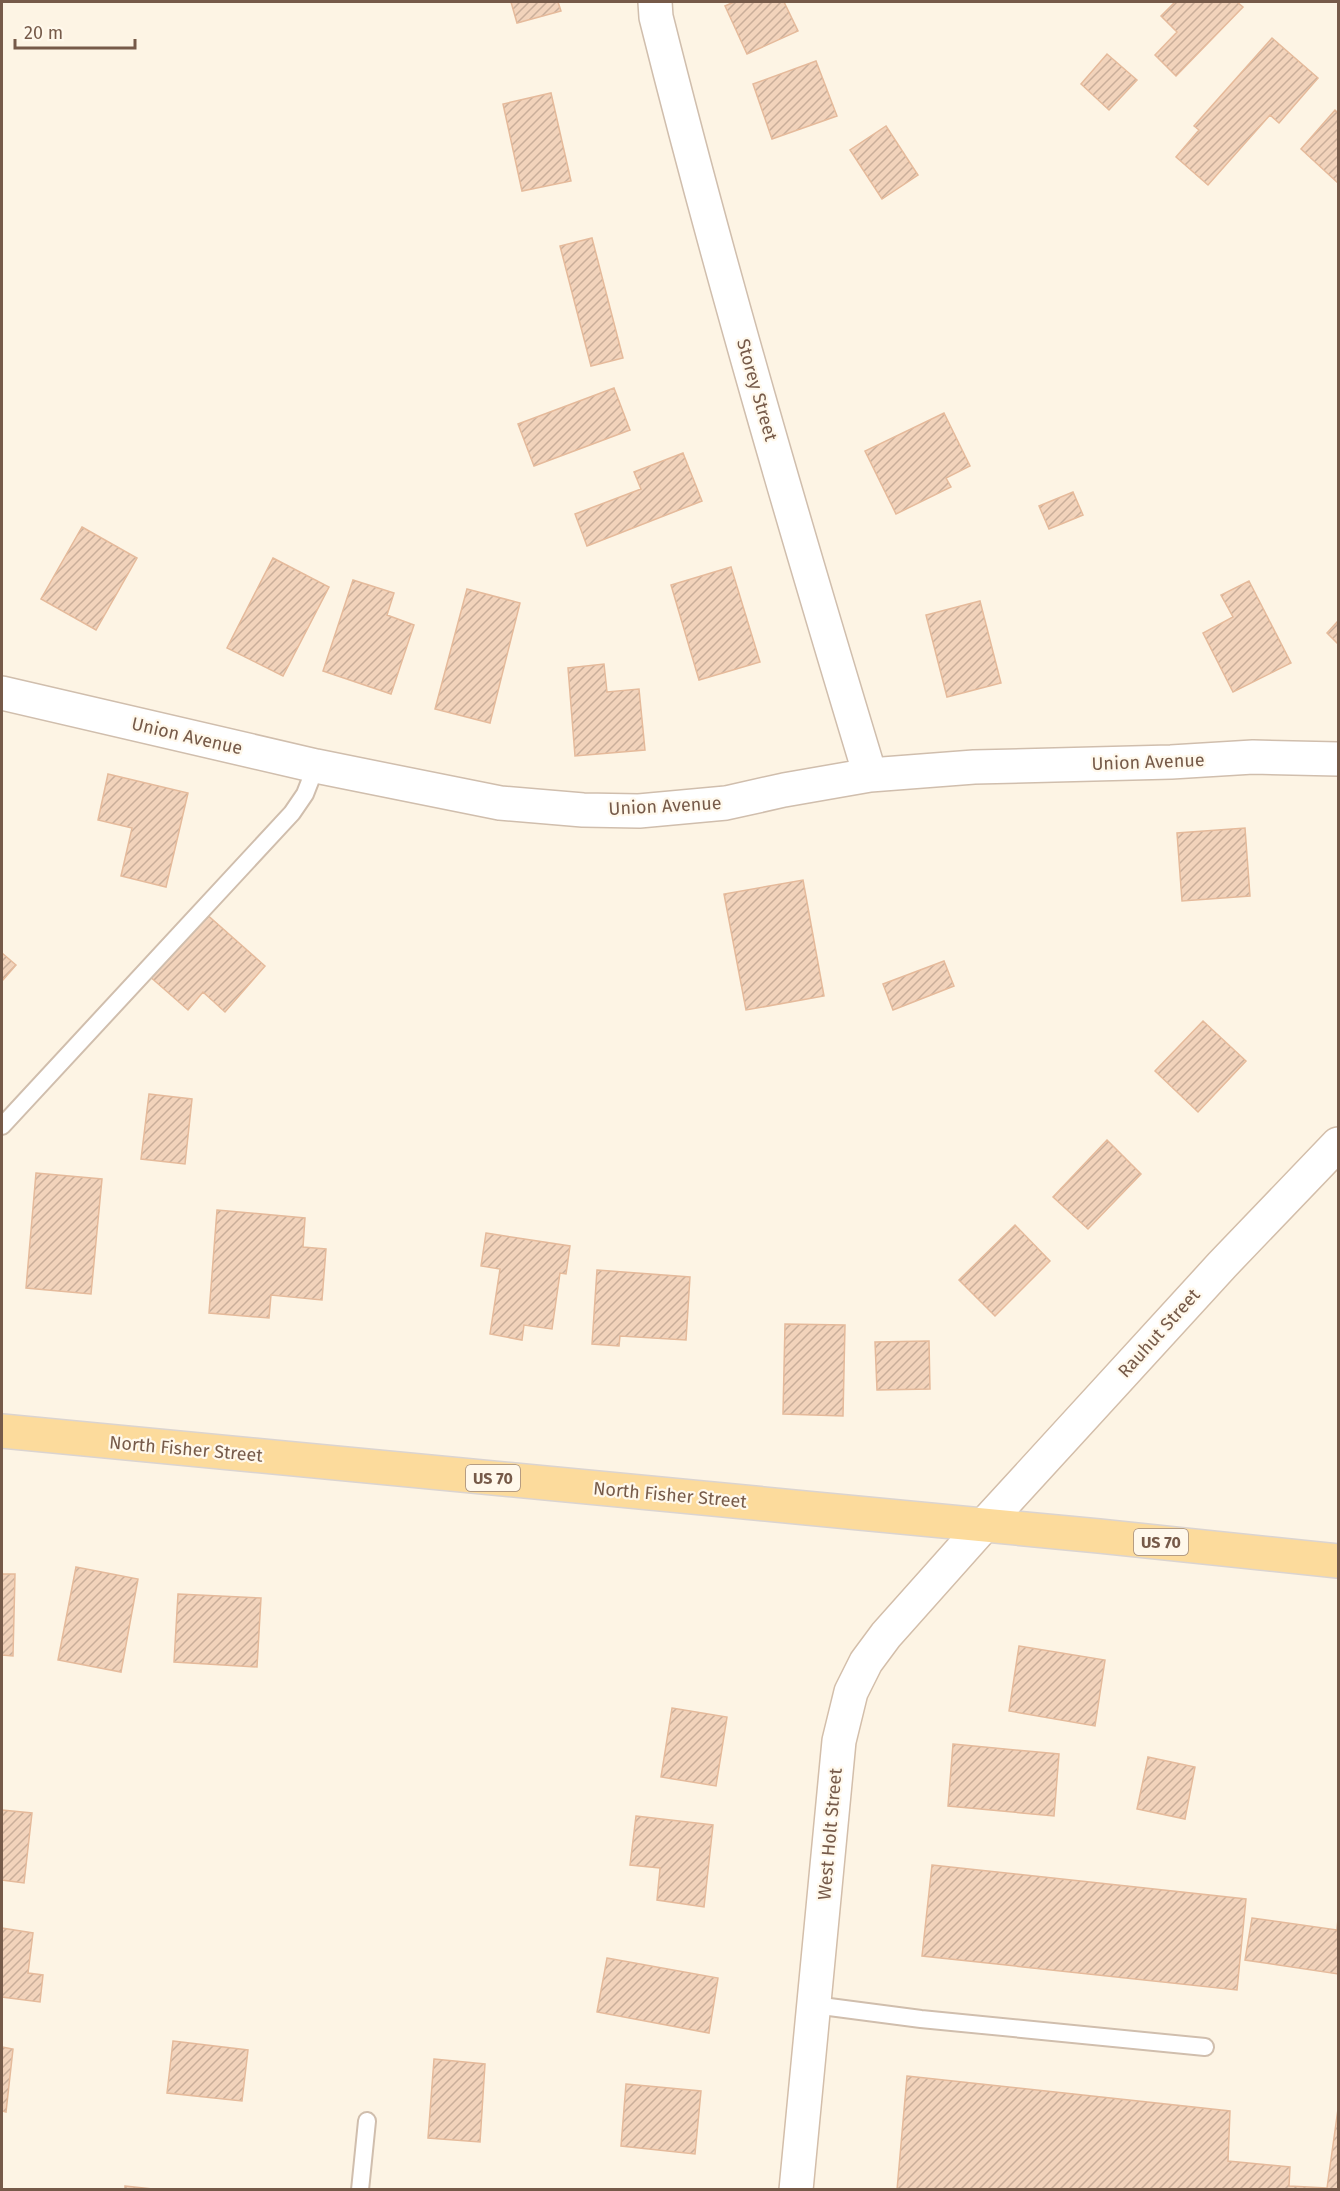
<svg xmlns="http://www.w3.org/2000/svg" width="1340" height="2191" font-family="'Fira Sans',sans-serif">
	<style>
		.building { fill: url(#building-hatch); stroke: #e5ba9b; stroke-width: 1.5 }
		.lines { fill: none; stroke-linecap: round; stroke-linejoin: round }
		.lane-casing { stroke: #d0bead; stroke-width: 20 }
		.street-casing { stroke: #d0bead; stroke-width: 36 }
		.secondary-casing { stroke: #d3beaa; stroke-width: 36 }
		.primary-casing { stroke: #dbd4d0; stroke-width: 36 }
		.lane { stroke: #fff; stroke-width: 16 }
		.street { stroke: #fff; stroke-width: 33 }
		.secondary { stroke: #fff; stroke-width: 33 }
		.primary { stroke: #fcdb9c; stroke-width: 33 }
		.labels { text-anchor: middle; stroke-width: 4.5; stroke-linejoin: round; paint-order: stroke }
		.shield { fill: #fff8eb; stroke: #9f897a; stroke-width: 1.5 }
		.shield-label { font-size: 16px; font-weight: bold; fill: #765a49 }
		.street-label { font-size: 18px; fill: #765a49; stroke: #fff8eb }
	</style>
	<defs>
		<pattern id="building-hatch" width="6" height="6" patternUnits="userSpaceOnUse" patternTransform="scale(1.5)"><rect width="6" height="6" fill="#f2d3bb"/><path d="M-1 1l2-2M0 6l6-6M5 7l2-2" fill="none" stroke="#c9ae9a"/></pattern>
	</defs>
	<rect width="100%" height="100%" fill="#fdf4e4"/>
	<!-- building -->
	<path class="building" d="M511,2h47l3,9 -44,12z
		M734,2h50l14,29 -51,23 -22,-48z
		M1175,2h62l6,5 -67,69 -21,-21 22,-23 -16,-16z
		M1272,38l46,40 -39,45 -9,-8 -62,70 -32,-28 23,-27 -5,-4z
		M1107,54l30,26 -28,30 -28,-26z
		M816,61l21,55 -65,23 -19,-55z
		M551,93l20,88 -49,10 -19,-87z
		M1335,110l3,3v70l-37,-34z
		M886,126l32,49 -36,24 -32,-49z
		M592,238l31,120 -32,8 -31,-120z
		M614,388l16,42 -96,36 -16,-42z
		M944,413l26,53 -24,12 5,9 -55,27 -31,-63z
		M683,453l19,48 -115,45 -12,-32 66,-25 -7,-17z
		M1073,492l10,23 -34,14 -10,-23z
		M82,527l55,31 -41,72 -55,-31z
		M273,558l56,29 -46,89 -56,-28z
		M731,567l29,95 -61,18 -28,-95z
		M353,580l41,13 -7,22 27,10 -23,69 -68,-23z
		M1249,581l42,82 -58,29 -30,-59 30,-16 -12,-22z
		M467,589l53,14 -30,120 -55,-14z
		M980,601l21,82 -54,14 -21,-82z
		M1338,621v23l-11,-11z
		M604,664l3,28 32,-3 6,61 -70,6 -7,-88z
		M108,774l80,19 -22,94 -45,-11 11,-48 -34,-8z
		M1245,828l5,68 -68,5 -5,-68z
		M803,880l21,116 -78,14 -22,-116z
		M204,912l61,54 -40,46 -22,-20 -15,18 -40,-35z
		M2,953l14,12 -14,16z
		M944,961l10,25 -61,24 -10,-26z
		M1203,1021l43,40 -48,51 -43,-41z
		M149,1094l43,5 -7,65 -44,-5z
		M1107,1140l34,34 -53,55 -35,-32z
		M36,1173l66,6 -11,115 -65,-6z
		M217,1210l88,8 -2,29 23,2 -4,51 -51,-5 -2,23 -60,-5z
		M1015,1225l35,36 -55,55 -36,-36z
		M486,1233l84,13 -4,28 -6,-1 -8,56 -28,-4 -2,15 -32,-6 10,-65 -19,-3z
		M597,1270l93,7 -4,63 -66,-4 -1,10 -27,-2z
		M785,1324l60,1 -2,91 -60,-2z
		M929,1341l1,48 -53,1 -2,-48z
		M76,1567l62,12 -17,93 -63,-12z
		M2,1574h13l-2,82 -11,-1z
		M178,1594l83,4 -4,69 -83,-5z
		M1019,1646l86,14 -10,66 -86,-15z
		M672,1708l55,9 -11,69 -55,-9z
		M953,1744l106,10 -5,62 -106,-10z
		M1148,1757l47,10 -10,52 -48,-10z
		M2,1810l30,3 -8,70 -22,-3z
		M636,1816l77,9 -9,82 -47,-7 3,-32 -30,-3z
		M932,1865l314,34 -9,91 -315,-34z
		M1252,1918l85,12 1,-11v55l-93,-14z
		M2,1928l31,5 -5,40 15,2 -3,27 -38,-5z
		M607,1958l111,20 -9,55 -112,-21z
		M173,2041l75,9 -6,51 -75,-8z
		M2,2047l11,2 -7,63 -4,-1z
		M434,2059l51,5 -5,78 -52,-4z
		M907,2076l323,35 -2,50 62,6 -1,19 38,2 11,-79v81h-441z
		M626,2084l75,7 -6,63 -74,-8z
		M125,2186l37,4h-37z"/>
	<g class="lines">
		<defs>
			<path id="lane" d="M2,1126l290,-313 13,-19 11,-28
				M814,2005l107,14 284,28
				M360,2190l7,-69"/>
			<path id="street" d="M655,2l1,15c64,255 138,507 214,758
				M2,693l314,73 184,37 83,7 56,1 87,-8 58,-13 86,-15 104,-8 197,-5 82,-5 85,2"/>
			<path id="secondary" d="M796,2190l43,-449 12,-49 15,-30 20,-27 98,-110 238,-260 116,-121"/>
			<path id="primary" d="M2,1431l1097,105 239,25"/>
		</defs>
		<!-- lane casing -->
		<use href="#lane" class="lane-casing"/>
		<!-- street casing -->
		<use href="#street" class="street-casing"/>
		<!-- secondary casing -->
		<use href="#secondary" class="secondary-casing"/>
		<!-- primary casing -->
		<use href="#primary" class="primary-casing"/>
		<!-- lane -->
		<use href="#lane" class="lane"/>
		<!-- street -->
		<use href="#street" class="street"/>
		<!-- secondary -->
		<use href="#secondary" class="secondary"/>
		<!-- primary -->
		<use href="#primary" class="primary"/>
	</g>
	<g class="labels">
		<!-- shield labels -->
		<g class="shield">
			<rect x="466" y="1465" width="54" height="26" rx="4.5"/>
			<rect x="1134" y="1529" width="54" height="26" rx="4.5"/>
		</g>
		<g class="shield-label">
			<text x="493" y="1484">US 70</text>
			<text x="1161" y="1548">US 70</text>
		</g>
		<!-- street labels -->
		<g class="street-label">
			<text transform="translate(757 390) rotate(74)" y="6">Storey Street</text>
			<text transform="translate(187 736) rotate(13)" y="6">Union Avenue</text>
			<text transform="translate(1148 762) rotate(-2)" y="6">Union Avenue</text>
			<text transform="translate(665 806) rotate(-3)" y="6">Union Avenue</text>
			<text transform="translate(1159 1333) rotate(-48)" y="6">Rauhut Street</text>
			<text transform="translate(186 1449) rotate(5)" y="6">North Fisher Street</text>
			<text transform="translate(670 1495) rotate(5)" y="6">North Fisher Street</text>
			<text transform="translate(830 1834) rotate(-85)" y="6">West Holt Street</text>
		</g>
	</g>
	<!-- border -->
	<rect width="1340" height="2191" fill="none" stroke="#765a49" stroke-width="6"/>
	<!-- scale -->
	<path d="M15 39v9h120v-9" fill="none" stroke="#765a49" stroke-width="3"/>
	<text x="24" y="39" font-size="18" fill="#765a49" stroke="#fff8eb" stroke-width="4.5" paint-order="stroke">20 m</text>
</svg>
